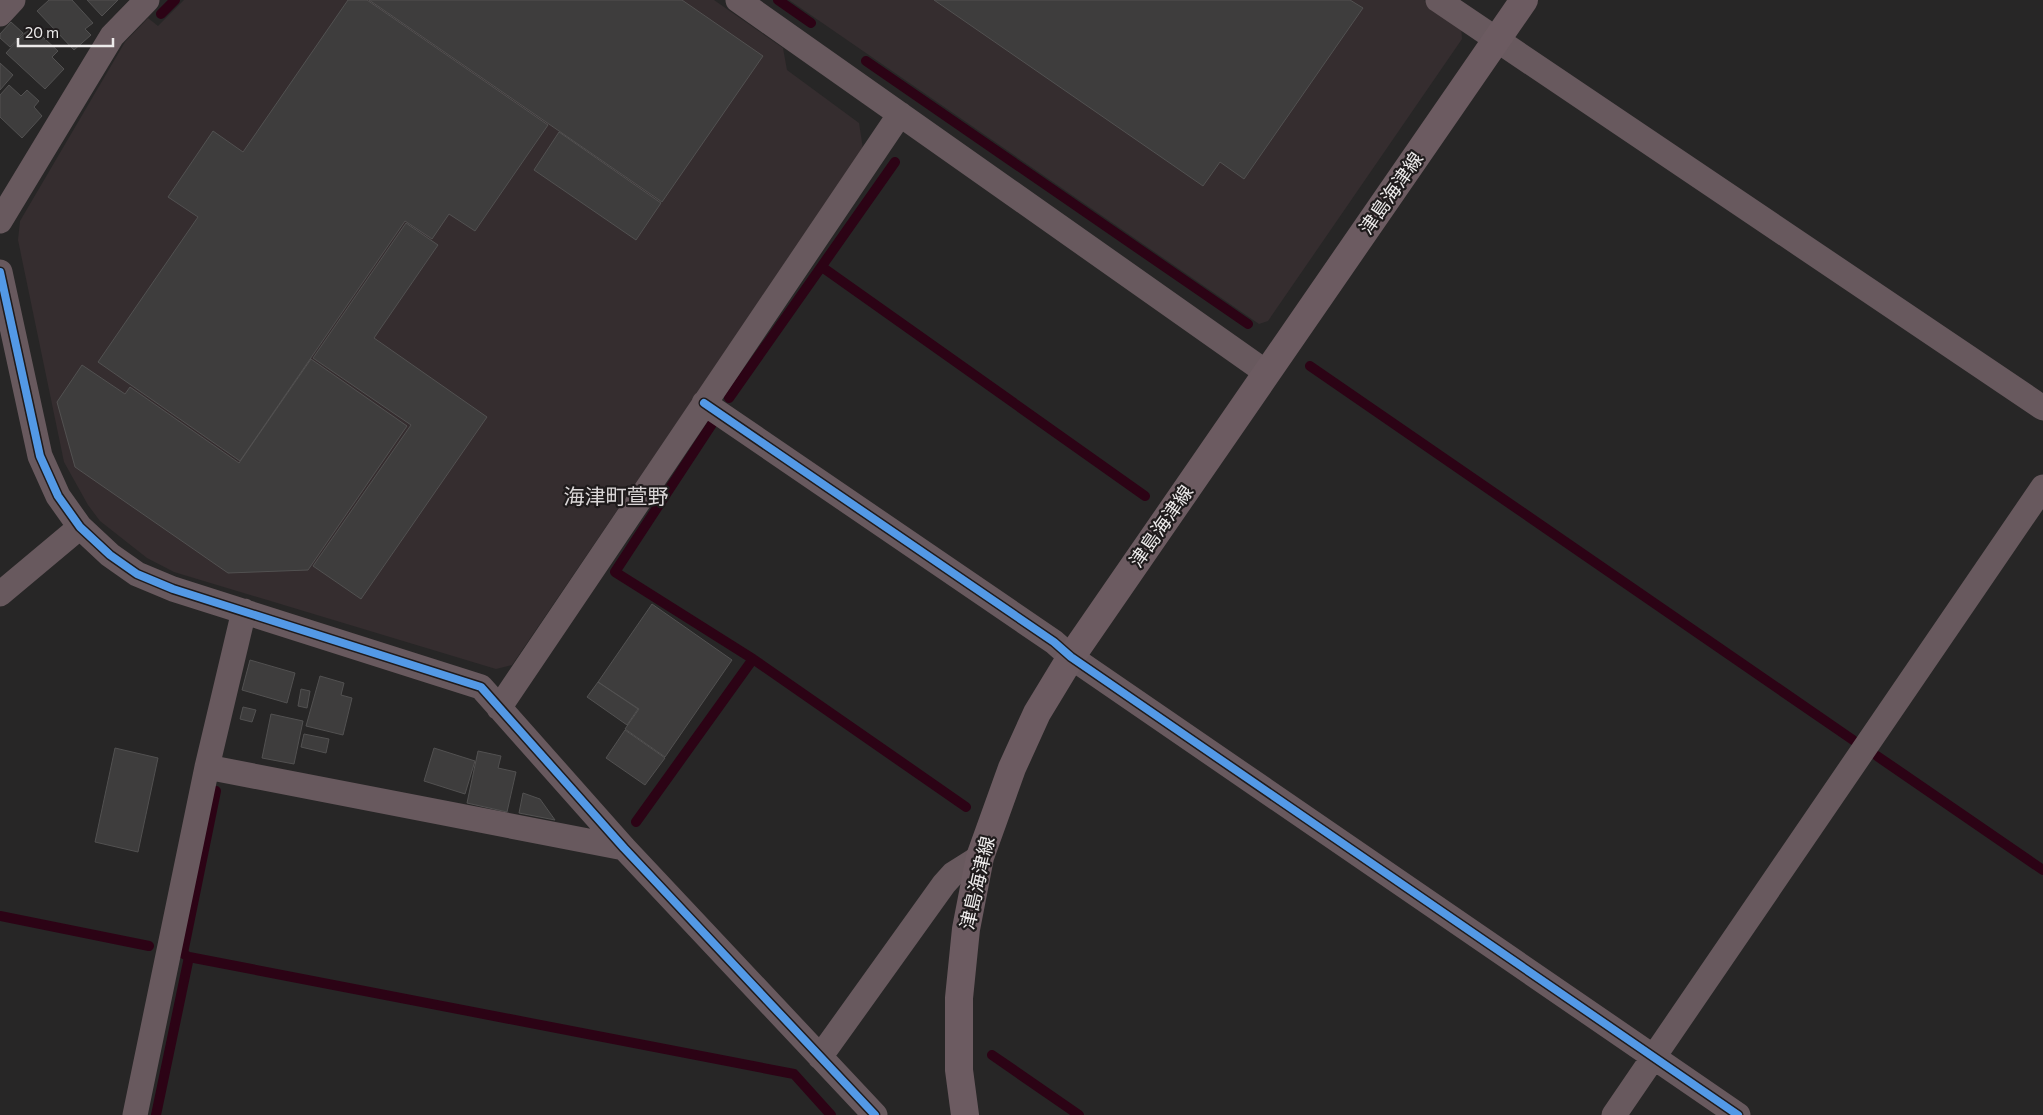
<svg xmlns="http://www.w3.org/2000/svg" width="2043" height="1115" font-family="Commissioner,'Noto Sans JP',sans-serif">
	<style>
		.built { fill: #352d2f }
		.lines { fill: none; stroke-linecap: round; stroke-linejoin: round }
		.stream { stroke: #2c0315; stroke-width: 10 }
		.building { fill: #3e3d3d; stroke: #525151 }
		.minor { stroke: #68595e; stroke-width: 25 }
		.secondary { stroke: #6c5b61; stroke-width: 28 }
		.cycleway-casing { stroke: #1f1b1c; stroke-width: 11 }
		.cycleway { stroke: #5399e6; stroke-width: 8 }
		.labels { text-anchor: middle; stroke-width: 4.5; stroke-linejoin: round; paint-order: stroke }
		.street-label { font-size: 19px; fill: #edebeb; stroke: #1f1b1c }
		.quarter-label { font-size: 21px; fill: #dad6d7; stroke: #1f1b1c }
	</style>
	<rect width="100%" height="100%" fill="#272626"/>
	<!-- built -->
	<path class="built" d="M184,0h530l69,48 4,22 72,53 4,26 -351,516 -16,4 -322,-97 -27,-14 -47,-37 -12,-16 -24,-43 -46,-222 2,-19 105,-179 23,-24 10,8z
		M789,0h635l37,25 1,14 -194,282 -9,3z"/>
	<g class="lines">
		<!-- stream -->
		<path class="stream" d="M778,0l33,23
			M161,14l14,-14
			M866,61l382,263
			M822,267l323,229
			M1310,366l543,374
			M729,398l166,-236
			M753,659l213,148
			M1877,756l166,114
			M636,822l117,-163 -138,-87 97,-148
			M0,916l149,30
			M180,952l9,5 605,117 37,41
			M183,953l33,-162
			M992,1055l87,60
			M156,1115l33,-158"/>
	</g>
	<!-- building -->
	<path class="building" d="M49,0h23l21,23 -8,6 6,6 -17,15 -37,-39z
		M87,0h31l-16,16z
		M348,0h19l181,125 -73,106 -26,-17 -17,25 -27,-18 -165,240 -142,-99 100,-145 -30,-20 45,-66 30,21z
		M369,0h313l81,56 -101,146z
		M934,0h416l13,8 -119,171 -24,-17 -17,24z
		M11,22l12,11 -13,14 -10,-9v-4z
		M31,26l27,25 -6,6 12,12 -19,20 -39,-36z
		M0,63l13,12 -13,15z
		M9,85l12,11 6,-6 12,11 -5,6 8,9 -20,22 -22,-21v-22z
		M559,132l102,71 -25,37 -102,-70z
		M406,223l32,22 -64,93 113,79 -126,182 -48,-33 98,-141 -98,-67z
		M311,359l96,67 -99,144 -80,3 -153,-106 -18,-65 25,-37 43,29 5,-7 109,76z
		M652,604l80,56 -67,97 -40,-28 14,-20 -41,-27z
		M250,660l45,13 -8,30 -45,-13z
		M320,676l24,7 -3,12 11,3 -9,37 -37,-9z
		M598,682l40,27 -11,16 -40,-28z
		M301,689l9,2 -3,17 -9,-2z
		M243,707l13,3 -4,12 -12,-3z
		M271,714l32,7 -9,43 -32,-6z
		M625,730l40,28 -20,27 -39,-27z
		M304,734l25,5 -3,14 -25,-6z
		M115,748l43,10 -20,94 -43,-10z
		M434,748l41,13 -10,33 -41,-13z
		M478,751l23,5 -3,12 18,4 -9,40 -40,-9z
		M523,793l17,6 15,21 -36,-7z"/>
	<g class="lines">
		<!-- minor -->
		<path class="minor" d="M738,0l529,373
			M1438,0l605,408
			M0,14l13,-14
			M0,221l112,-185 35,-36
			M0,272l40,184 18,40 22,31 30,28 27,19 36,15 308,98 143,161 251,267
			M704,403l350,239 17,15 667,458
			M0,594l80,-67
			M499,708l401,-594
			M207,767l417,81
			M820,1057l124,-173 9,-10 27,-17
			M135,1115l72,-348 37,-156
			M1614,1115l429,-628"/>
		<!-- secondary -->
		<path class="secondary" d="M965,1115l-6,-45v-72l7,-69 14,-72 32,-89 25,-55 34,-56 453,-657"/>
		<defs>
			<path id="cycleway" d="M0,272l40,184 18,40 22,31 30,28 27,19 36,15 308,98 143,161 251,267
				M704,403l350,239 17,15 667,458"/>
		</defs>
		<!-- cycleway casing -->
		<use href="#cycleway" class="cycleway-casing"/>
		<!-- cycleway -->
		<use href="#cycleway" class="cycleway"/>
	</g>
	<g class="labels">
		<!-- street labels -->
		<g class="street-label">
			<text transform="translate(1391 193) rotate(-55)" y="7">津島海津線</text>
			<text transform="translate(1161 526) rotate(-55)" y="7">津島海津線</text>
			<text transform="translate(977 883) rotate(-77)" y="7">津島海津線</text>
		</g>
		<!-- quarter labels -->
		<g class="quarter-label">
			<text x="616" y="504">海津町萱野</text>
		</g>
	</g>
	<!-- scale -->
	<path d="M18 38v8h95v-8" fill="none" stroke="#edebeb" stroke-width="2.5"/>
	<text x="25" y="38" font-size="15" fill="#edebeb" stroke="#1f1b1c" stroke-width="4" paint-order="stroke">20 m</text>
</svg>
